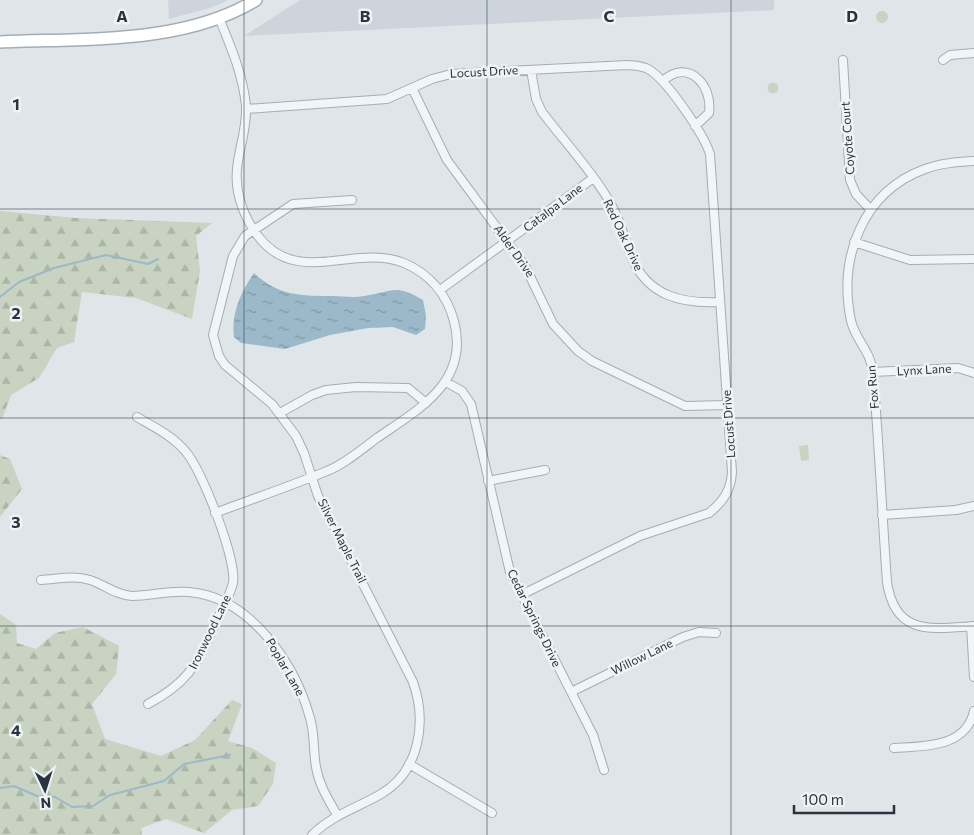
<svg xmlns="http://www.w3.org/2000/svg" width="974" height="835" font-family="Commissioner,sans-serif">
	<style>
		.built { fill: #ced4db }
		.green { fill: #c8d3c1 }
		.forest { fill: url(#forest-firs) }
		.water { fill: url(#water-ripples) }
		.lines { fill: none; stroke-linecap: round; stroke-linejoin: round }
		.stream { stroke: #9bb9c9; stroke-width: 2 }
		.street-casing { stroke: #a5adb3; stroke-width: 10 }
		.secondary-casing { stroke: #a5adb3; stroke-width: 14 }
		.street { stroke: #f2f5f7; stroke-width: 8 }
		.secondary { stroke: #fff; stroke-width: 11 }
		.grid { fill: none; stroke: #283540; stroke-width: 1; stroke-opacity: 0.55 }
		.labels { text-anchor: middle; stroke-width: 5; stroke-linejoin: round; paint-order: stroke }
		.street-label { font-size: 12px; fill: #283540; stroke: #eff3f6 }
		.grid-label { font-size: 16px; text-anchor: middle; font-weight: bold; fill: #283540; stroke: #eff3f6; stroke-width: 5; stroke-linejoin: round; paint-order: stroke }
	</style>
	<defs>
		<pattern id="forest-firs" width="22" height="20" patternUnits="userSpaceOnUse" patternTransform="scale(1.25)"><rect width="22" height="20" fill="#c8d3c1"/><path d="M5 1l3.5 6h-7zM16 11l3.5 6h-7z" fill="#acb6a7"/></pattern>
		<pattern id="water-ripples" width="26" height="14" patternUnits="userSpaceOnUse" patternTransform="scale(1.25)"><rect width="26" height="14" fill="#9bb9c9"/><path d="M2 4q2-2 4 0t4 0M15 11q2-2 4 0t4 0" fill="none" stroke="#7e97a5"/></pattern>
	</defs>
	<rect width="100%" height="100%" fill="#e0e5e9"/>
	<!-- built -->
	<path class="built" d="M168,0h60l-15,7 -44,12z
		M300,0h474v10l-530,26z"/>
	<!-- green -->
	<path class="green" d="M876 17a6 6 0 1 1 12 0a6 6 0 1 1-12 0Z
		M767.5 88a5.5 5.5 0 1 1 11 0a5.5 5.5 0 1 1-11 0Z
		M808,445l1,15 -8,1 -2,-15z"/>
	<!-- forest -->
	<path class="forest" d="M0,211l76,7 136,5 -16,13 4,35 -8,48 -56,-21 -54,-6 -8,50 -17,6 -18,30 -28,17 -9,24h-2z
		M0,455l10,4 12,30 -22,28z
		M0,614l16,11 1,18 19,6 19,-16 28,-6 36,19 -3,28 -24,30 13,35 56,17 34,-16 37,-40 10,4 -14,37 24,7 24,15 -3,21 -15,22 -26,4 -28,23 -38,-14 -25,9 1,7h-142z"/>
	<!-- water -->
	<path class="water" d="M254,273c24,23 48,23 79,23 10,0 21,2 31,0 30,-4 30,-13 59,4l3,16 -1,13 -9,6 -23,-8 -25,1 -38,7 -45,14 -44,-6 -7,-6c-3,-24 7,-45 20,-64z"/>
	<g class="lines">
		<!-- stream -->
		<path class="stream" d="M0,297l19,-15 35,-14 52,-13 42,9 10,-5
			M0,788l14,-2 23,10 18,1 17,10 21,-1 17,-11 54,-14 20,-17 46,-9"/>
		<defs>
			<path id="street" d="M843,60l7,120 6,14 14,15
				M943,60l7,-5 24,-2
				M531,70l5,29 6,13c22,29 55,65 71,96 8,15 12,33 19,50 16,38 50,46 88,44
				M663,81c25,-23 50,4 46,32l-14,13
				M412,88l35,72 78,106 28,58 25,27 14,10 93,45 42,-1
				M246,109l141,-10 45,-20 19,-5 176,-9c6,0 13,1 19,3 19,8 58,67 64,86l22,318c-1,18 -9,30 -23,41l-69,23 -119,59
				M974,161c-16,1 -33,2 -49,8 -63,23 -87,89 -74,152 5,20 20,30 22,52 6,70 9,140 14,209 8,54 44,47 87,44
				M854,242l56,18 64,-1
				M440,290l152,-111
				M873,372l85,-4 16,5
				M446,382l16,9 9,13 39,168 83,163 11,35
				M280,413l32,-18 14,-5 30,-3 52,1 18,15
				M137,417c17,10 36,19 49,35 16,18 51,108 47,131 -3,13 -11,26 -17,39 -20,42 -25,59 -68,82
				M488,481l57,-11
				M215,513c37,-14 76,-27 112,-42 18,-7 35,-22 50,-33 42,-29 93,-56 77,-117 -7,-26 -24,-47 -50,-58 -49,-20 -107,25 -146,-27 -16,-21 -25,-48 -20,-75 3,-18 9,-36 8,-55 -3,-31 -15,-59 -27,-88
				M882,515l74,-5 18,-4
				M41,580c17,-1 33,-5 49,0 15,5 26,15 42,16 19,0 37,-6 57,-4 61,5 106,71 121,126 5,16 3,33 6,49 3,18 12,32 21,48
				M971,626l3,51
				M571,692l112,-55 16,-5 17,1
				M894,748c30,-2 72,0 80,-37
				M409,764l83,49
				M312,835c20,-20 45,-27 69,-41 39,-23 46,-72 32,-112l-95,-186 -14,-43 -8,-17 -24,-32 -47,-39 -6,-9 -6,-21 20,-79 12,-20 48,-32 59,-4"/>
			<path id="secondary" d="M0,42c84,-4 182,3 256,-42"/>
		</defs>
		<!-- street casing -->
		<use href="#street" class="street-casing"/>
		<!-- secondary casing -->
		<use href="#secondary" class="secondary-casing"/>
		<!-- street -->
		<use href="#street" class="street"/>
		<!-- secondary -->
		<use href="#secondary" class="secondary"/>
	</g>
	<!-- grid -->
	<path class="grid" d="M244,0v835M487,0v835M731,0v835M0,209h974M0,418h974M0,626h974"/>
	<g class="labels">
		<!-- street labels -->
		<g class="street-label">
			<text transform="translate(484 72) rotate(-3)" y="4">Locust Drive</text>
			<text transform="translate(848 138) rotate(-94)" y="4">Coyote Court</text>
			<text transform="translate(553 208) rotate(-37)" y="4">Catalpa Lane</text>
			<text transform="translate(623 235) rotate(65)" y="4">Red Oak Drive</text>
			<text transform="translate(514 251) rotate(55)" y="4">Alder Drive</text>
			<text transform="translate(924 370) rotate(-3)" y="4">Lynx Lane</text>
			<text transform="translate(873 387) rotate(-95)" y="4">Fox Run</text>
			<text transform="translate(729 424) rotate(-94)" y="4">Locust Drive</text>
			<text transform="translate(342 541) rotate(63)" y="4">Silver Maple Trail</text>
			<text transform="translate(534 618) rotate(64)" y="4">Cedar Springs Drive</text>
			<text transform="translate(210 632) rotate(-64)" y="4">Ironwood Lane</text>
			<text transform="translate(642 657) rotate(-26)" y="4">Willow Lane</text>
			<text transform="translate(285 667) rotate(60)" y="4">Poplar Lane</text>
		</g>
	</g>
	<g class="grid-label">
		<text x="122" y="22">A</text>
		<text x="365" y="22">B</text>
		<text x="609" y="22">C</text>
		<text x="852" y="22">D</text>
		<text x="16" y="110">1</text>
		<text x="16" y="319">2</text>
		<text x="16" y="528">3</text>
		<text x="16" y="736">4</text>
	</g>
	<!-- north arrow -->
	<g transform="translate(45 790) rotate(176)" stroke="#eff3f6" stroke-width="4" paint-order="stroke">
	<path d="M0-4L9 19L0 12L-9 19Z" fill="#283540"/>
	<text y="-8" font-size="14" font-weight="bold" text-anchor="middle" fill="#283540">N</text>
	</g>
	<!-- scale -->
	<path d="M794 805v8h100v-8" fill="none" stroke="#283540" stroke-width="2.5"/>
	<text x="802" y="805" font-size="15" fill="#283540" stroke="#eff3f6" stroke-width="4" paint-order="stroke">100 m</text>
</svg>
